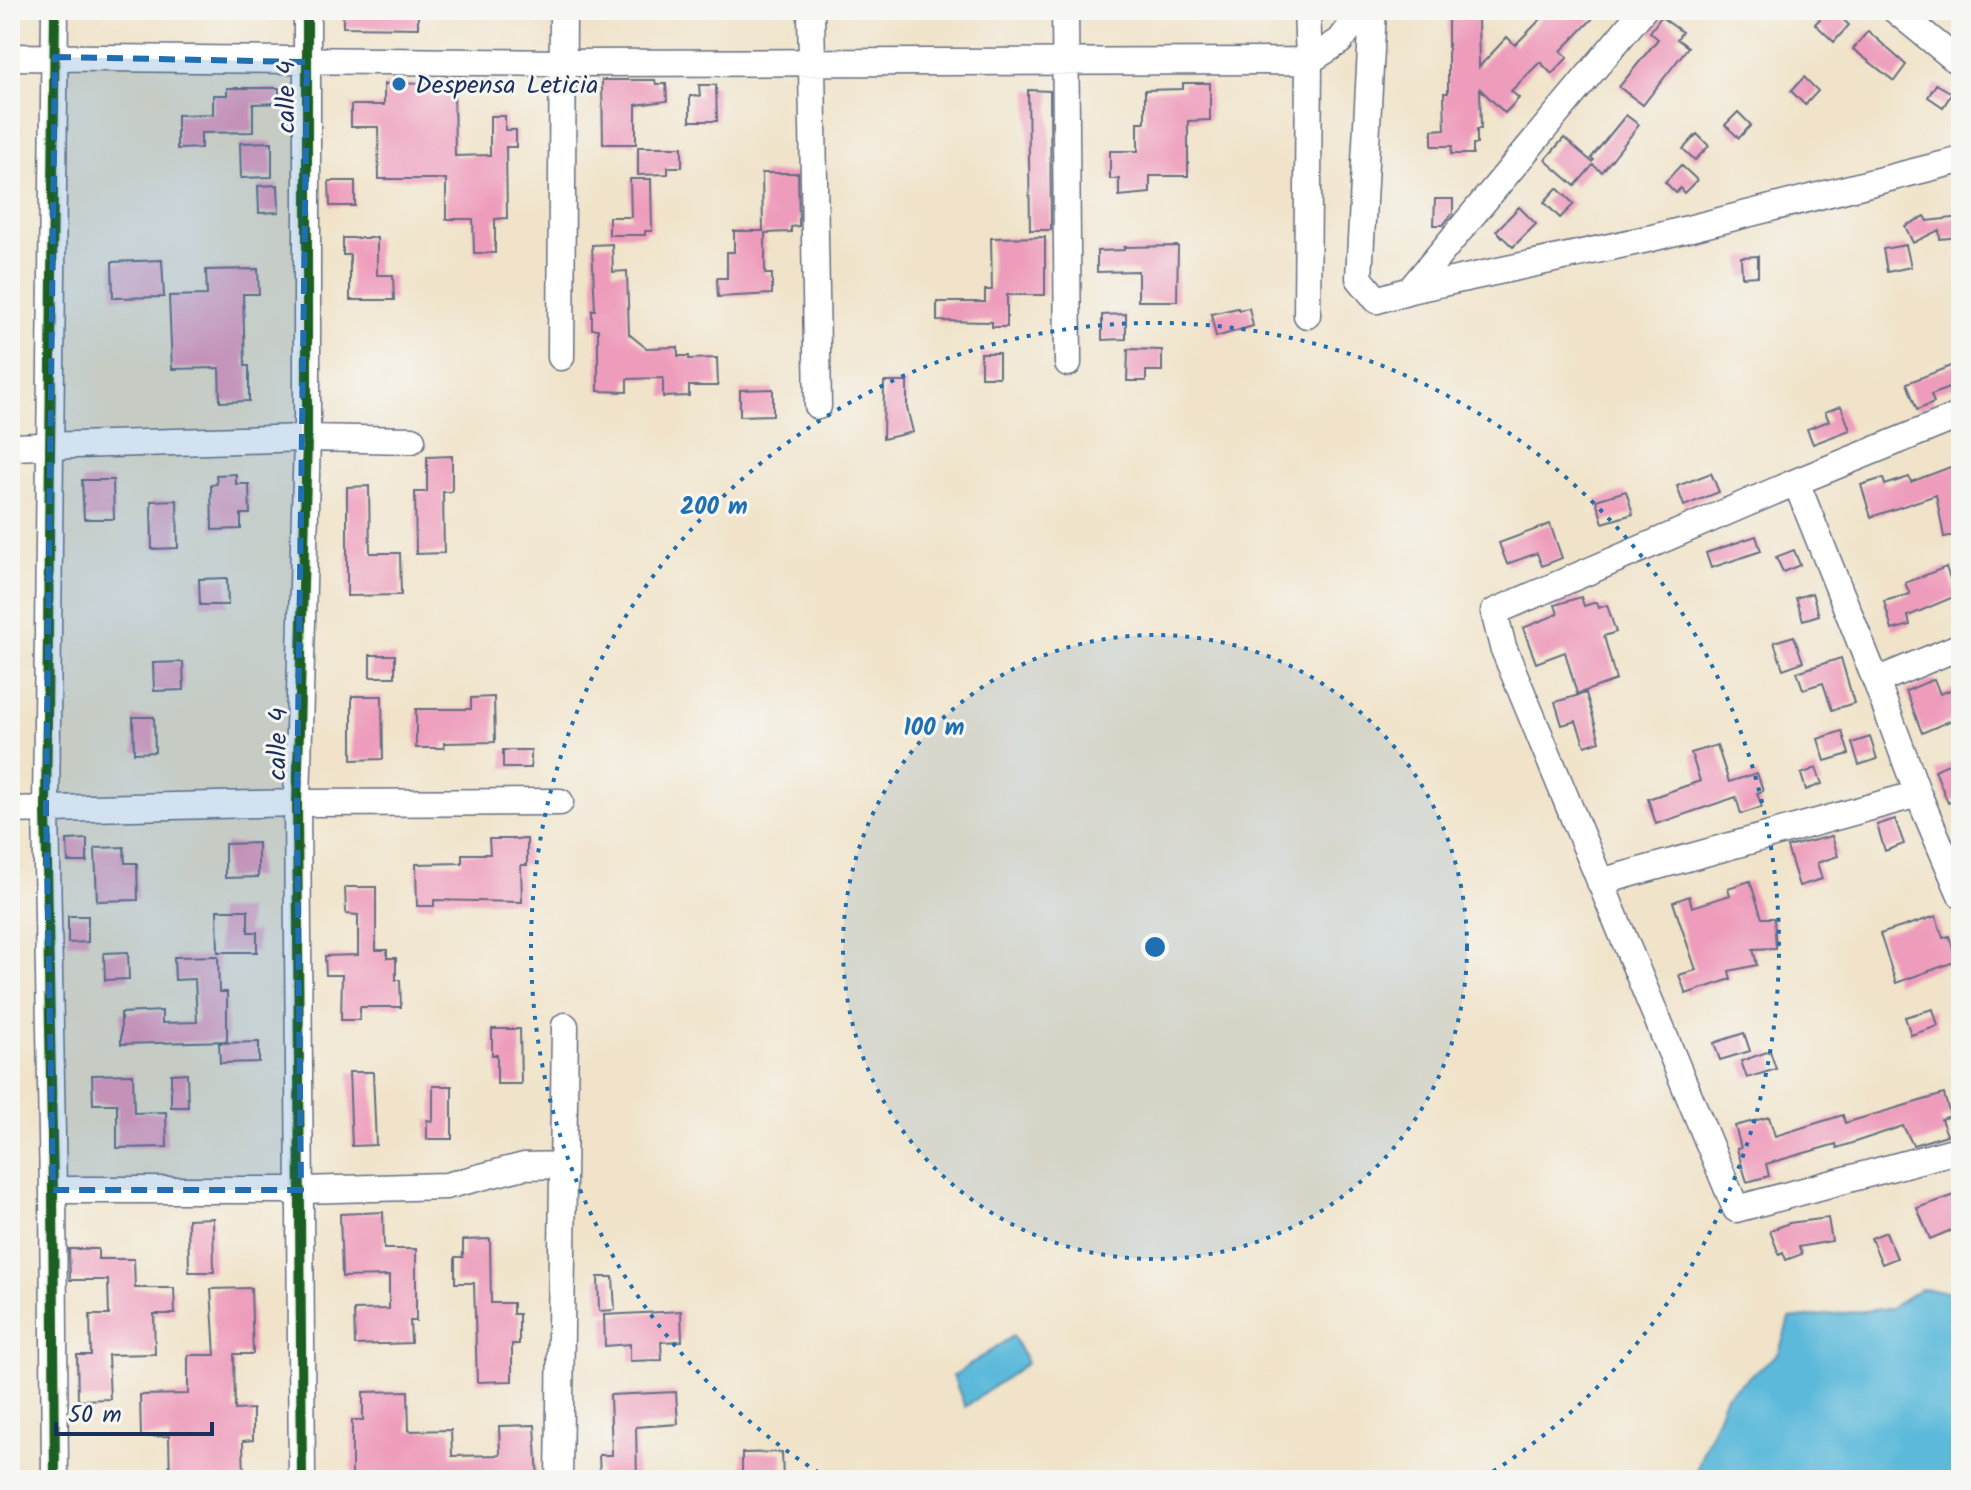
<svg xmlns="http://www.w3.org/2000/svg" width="1971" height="1490" font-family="Kalam,sans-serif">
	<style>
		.water { fill: #5cb9da; stroke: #3c749c; stroke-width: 2 }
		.building { fill: #ee9cbb }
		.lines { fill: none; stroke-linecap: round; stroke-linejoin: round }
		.minor-casing { stroke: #666e83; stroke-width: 29 }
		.minor { stroke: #fff; stroke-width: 26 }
		.cycleway-casing { stroke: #f6f6f2; stroke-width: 15 }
		.cycleway { stroke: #1b5e20; stroke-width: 10 }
		.marked { fill: #1f6fb2; fill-opacity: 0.2; stroke: #1f6fb2; stroke-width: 6; stroke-dasharray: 16 10; stroke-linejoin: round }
		.ring { fill: none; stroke: #1f6fb2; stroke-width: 4; stroke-dasharray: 4 8 }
		.poi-dot { fill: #1f6fb2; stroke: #f6f6f2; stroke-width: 3 }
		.labels { text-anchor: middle; stroke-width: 6; stroke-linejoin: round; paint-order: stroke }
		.poi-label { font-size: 26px; fill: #1b2f5e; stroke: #f6f6f2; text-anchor: start }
		.street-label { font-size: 26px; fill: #1b2f5e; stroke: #f6f6f2 }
		.centre { fill: #1f6fb2; stroke: #f6f6f2; stroke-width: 4 }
		.ring-label { font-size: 24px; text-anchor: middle; font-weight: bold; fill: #1f6fb2; stroke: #f6f6f2; stroke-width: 6; stroke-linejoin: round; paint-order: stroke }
	</style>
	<rect width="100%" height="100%" fill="#f6f6f2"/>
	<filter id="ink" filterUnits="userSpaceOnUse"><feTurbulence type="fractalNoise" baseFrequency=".0125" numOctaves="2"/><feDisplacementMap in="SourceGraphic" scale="16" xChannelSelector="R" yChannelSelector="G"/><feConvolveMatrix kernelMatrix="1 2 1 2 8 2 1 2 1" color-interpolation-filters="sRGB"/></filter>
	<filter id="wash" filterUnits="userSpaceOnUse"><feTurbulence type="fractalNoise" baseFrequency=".006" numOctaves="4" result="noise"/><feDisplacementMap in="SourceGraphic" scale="32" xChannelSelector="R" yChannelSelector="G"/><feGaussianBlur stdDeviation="1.8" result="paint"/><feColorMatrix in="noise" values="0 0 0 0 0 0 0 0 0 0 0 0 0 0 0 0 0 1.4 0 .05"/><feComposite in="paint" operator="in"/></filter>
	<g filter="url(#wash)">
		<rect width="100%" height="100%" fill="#f0e3c9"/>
		<!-- water -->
		<path class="water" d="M1920,1289l41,3v188h-266l5,-20 26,-65 53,-42 10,-34 102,-11z
			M1013,1336l14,27 -62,44 -12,-31z"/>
		<g id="blocks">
			<!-- building -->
			<path class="building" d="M343,10h75v18l-75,-1z
				M1532,10h69l-40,41 7,6 -16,17 -12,-12 -29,29 8,7 -14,15 -25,-24 1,40h-4v15h-4v10h-22l1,-8h-20v-16l13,-1 -1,-36h4v-74l30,-1 1,49 28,-30 8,8 26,-26z
				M1828,10h5l16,15 -15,17 -19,-18z
				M1661,17l21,15 -5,7 11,8 -45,58 -24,-18 39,-48 -8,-7z
				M1868,31l38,34 -12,16 -41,-32z
				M1804,77l14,14 -13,14 -14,-14z
				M602,80h53l1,4h10l1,17 -31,4v39h-33z
				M454,83l1,73 35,-1v-39h15v14h11v17h-10l1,71 -12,1v34h-21l-1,-34h-27v-40h-67l-1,-52h-27v-22h33v-21z
				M1183,83h27v37l-22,1v55h-38v17l-31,3v-17h-9v-28h28v-29h7v-32l38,-1z
				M1936,84l16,9 -9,14 -15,-10z
				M699,85h17l1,36h-27v-25h10z
				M227,88h52v15l-26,1v28l-52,1v15l-24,1v-34l36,-1v-19h14z
				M1028,90l22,1 1,139h-21z
				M1738,112l13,13 -12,13 -14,-13z
				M1626,115l13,10 -37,47 -9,-7 -18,21 -30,-26 19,-22 28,24 2,-2 -3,-2z
				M1697,134l12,12 -14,14 -12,-11z
				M272,142v35l-31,1 -1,-35z
				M638,147h44v20h-14v7l-30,1z
				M1681,165l16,15 -13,13 -4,-5 -4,5 -11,-11z
				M762,173h36l1,53 -8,1v5l-26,1v41h7v20l-54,3 -1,-19h10v-26h7v-21h29z
				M630,179h21l1,52h-7v4h-36v-18h22z
				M329,181h26v25h-25z
				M278,185l1,27 -20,1 -1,-27z
				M1557,188l17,16 -14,14 -16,-16z
				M1435,199h18v14l-10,12h-9z
				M1519,207l17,17 -23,23 -17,-16z
				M1925,216l3,5 33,-4 -3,3 2,17 -20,2 -1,-9 -26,13 -8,-17z
				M1045,237v58h-38v32h-15v-5l-55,-1v-19h48v-12h7l-1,-52z
				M343,238h34v37h16l1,25h-44v-45h-7z
				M612,244l1,28 14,-1 2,63 17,14 32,-1v9h11v3l28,-1 1,28h-29v10l-26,1v-19l-36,1v13l-29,-1v-62h-6v-19h3l-3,-65z
				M1906,245l5,22 -24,5 -4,-23z
				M1178,246l-1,55h-39v-30l-41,1v-21l27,-1v-3z
				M1758,256v20l-16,1 -1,-20z
				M162,260l2,37 -51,1 -1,-36z
				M258,269l1,25h-16l2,72h4v35l-29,1 -1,-34 -47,1 -3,-73 38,-1 -1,-25z
				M1238,308l1,2 10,-2 4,18 -37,11 -5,-23z
				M1126,314v25l-24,1v-25z
				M1128,349l34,1v21h-16v10h-19z
				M981,353h18v24h-18z
				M1961,362v21l-30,12 3,8 -17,7 -10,-27z
				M884,382h23v26l6,24 -30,7z
				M773,389v26l-33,1v-26z
				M1841,406l9,24 -37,14 -6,-15 22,-8 -4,-9z
				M452,456v36h-9l1,61 -28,1 -1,-62h12v-35z
				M1961,463v71l-17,3 -8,-42 -65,22 -10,-32 22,-7 2,7 24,-8 2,5z
				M1711,473l8,19 -35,14 -7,-20z
				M236,474v10h13l1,30h-9v15l-29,1 -1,-45 6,-1 -1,-9z
				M82,480h31l1,39h-30z
				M369,486l1,67h30l1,42 -54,1v-109z
				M1626,491l7,23 -30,9 -7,-23z
				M177,500l1,48 -26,1 -1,-48z
				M1550,524l12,34 -20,8 -5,-13 -30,11 -8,-21z
				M1756,536l5,15 -50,17 -5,-15z
				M1794,550l6,15 -17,7 -7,-15z
				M1946,567l10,29 -48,20 2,9 -18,5 -8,-29 26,-7 -5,-11z
				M227,578l1,27h-28l-1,-26z
				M1812,593l7,22 -16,5 -7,-22z
				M1581,597l3,9 13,-4 2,6 8,-3 9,27 -12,4 12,44 -39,14 -12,-42 -29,11 -13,-35 35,-14 -3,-9z
				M1794,636l9,26 -20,7 -9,-27z
				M370,655h25v22h-25z
				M1841,658l13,45 -22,7 -9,-27 -20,6 -6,-17z
				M183,662l1,28 -30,1 -1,-28z
				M1934,679l6,15 21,-8v30l-39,17 -16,-42z
				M1586,693l14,48 -15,5 -9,-25 -14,4 -7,-23z
				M352,696h30l1,63 -31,1z
				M494,697l1,45 -51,1v5h-28v-39h55v-11z
				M133,717h21l1,35 -21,1z
				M1842,731l7,23 -24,7 -7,-22z
				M1870,737l7,22 -18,6 -7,-22z
				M1717,745l12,37 28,-9 6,18 -6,2 5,14 -21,7 -5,-17 -80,27 -8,-25 52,-18 -9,-28z
				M503,750h28v18h-28z
				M1961,758v39l-13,6 -13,-33z
				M1816,768l6,16 -16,6 -5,-16z
				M1895,819l9,25 -19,7 -8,-26z
				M1832,836l6,20 -21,7 5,16 -23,7 -12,-39z
				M87,839v23h-19l-1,-22z
				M489,839h38v26h-6l1,37 -88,-2v6h-17l-1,-42 46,-1v-9h28z
				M258,843v34l-33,1v-34z
				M124,847l1,16h12l1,37 -41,1 -2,-53z
				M1750,881l12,37h12l2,30 -23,1 4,16 -28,6 2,8 -45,15 -7,-19 17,-5 -23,-68 16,-6 3,11 38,-12 -2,-7z
				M345,887h31v63h11v8h9v22h4l1,27h-41v13h-19l1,-45h-16l-1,-19 33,-1v-40l-12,-1z
				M217,910h31v22h9v20h-39z
				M68,916h20v26l-20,1z
				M1936,916l7,22 6,-2 8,25 -61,22 -16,-49z
				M128,952l1,27 -24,1 -1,-27z
				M218,956l1,36h8v49l-106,3v-31l41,-2v12l35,-1 -2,-43 -20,1 -1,-23z
				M1933,1009l5,17 -27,9 -6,-18z
				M492,1029h28l1,55h-24v-29h-5z
				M1744,1033l6,18 -30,9 -6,-17z
				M259,1042v20l-39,1 -1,-20z
				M1770,1051l6,18 -29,9 -6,-17z
				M349,1072h24l3,73 -24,1z
				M187,1073l1,34h-17v-33z
				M133,1074l1,39 32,-1 1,35 -50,1v-44h-24l-1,-29z
				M433,1086h19v53h-25v-19l6,1z
				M1944,1094l6,22 -9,3 6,16 -34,10 -10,-19 -66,22 -1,-4 -70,20 3,12 -22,6 -10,-33 4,-1 -6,-22 34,-9 6,19 68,-21 2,8z
				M1961,1193v33l-31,13 -13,-31z
				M383,1212l1,37h32v72h-6l1,22 -56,2 -1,-35 35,-1v-33l-47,1 -2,-63z
				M213,1218l1,54h-25l-1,-53z
				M1828,1218l4,23 -33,6 3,7 -16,6 -3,-8 -4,2 -9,-23 19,-8z
				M1886,1232l11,26 -15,6 -11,-26z
				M490,1239l1,64h22v11h6v30h-7v37l-35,1 -3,-99h-19v-26h8v-17z
				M69,1249h29v10h36l1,29h39l1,26h-21l1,40 -47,1 2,44 -32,1 -1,-45h14l-1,-40h19l-1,-35h-38z
				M598,1277h15l2,33 -16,1z
				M251,1288l2,66h-19l1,56 18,-1v31l-10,1 1,39h-74l-1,-44 -28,1 -1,-42 48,-1v-39h27l-4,-66z
				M681,1311l1,30 -21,1 1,18 -32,1v-17l-25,2 -1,-31z
				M408,1391l1,40 42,-1 1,26 48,-1 -1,-29 36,-1 3,55h-186v-60h11v-28z
				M676,1392l2,32 -42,3 1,53h-24v-4h-13l-1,-21h13l-2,-60z
				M782,1452l1,28h-41v-27z"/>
		</g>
	</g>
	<g filter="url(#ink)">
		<use href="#blocks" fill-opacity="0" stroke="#666e83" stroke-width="2"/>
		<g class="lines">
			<defs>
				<path id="minor" d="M811,10l7,396
					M1065,10l3,353
					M1307,10l2,51 -2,254
					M1373,10l-14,268 18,22 33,-10 242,-52 309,-78
					M1895,10l66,54
					M10,57l553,6 746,-2 31,-20 23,-31
					M1410,290l233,-280
					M561,357l2,-347
					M1961,415l-165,67 -302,130 9,35 233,562 225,-60
					M10,447l297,-9 105,2
					M1796,482l80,199 42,113 43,101
					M1876,681l85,-35
					M10,810l287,-7 263,-1
					M1600,882l318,-88
					M53,1190h248l145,-4 78,-20 39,-1
					M55,1480l-2,-290 -7,-381 9,-799
					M302,1480l-5,-677 10,-365v-428
					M559,1480l6,-454"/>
			</defs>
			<!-- minor casing -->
			<use href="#minor" class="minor-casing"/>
			<!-- minor -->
			<use href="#minor" class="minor"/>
			<defs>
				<path id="cycleway" d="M55,1480l-2,-290 -7,-381 9,-799
					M302,1480l-5,-677 10,-365v-428"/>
			</defs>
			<!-- cycleway casing -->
			<use href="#cycleway" class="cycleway-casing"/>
			<!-- cycleway -->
			<use href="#cycleway" class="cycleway"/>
		</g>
	</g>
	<!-- marked area -->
	<path class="marked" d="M55,57l252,5 -10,741 4,387h-248l-7,-381z"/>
	<!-- distance rings -->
	<circle cx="1155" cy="947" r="312" fill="#1f6fb2" fill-opacity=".12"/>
	<g class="ring">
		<circle cx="1155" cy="947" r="312"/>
		<path d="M829 1479A624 624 0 1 1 1481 1479"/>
	</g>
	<!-- markers -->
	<circle class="poi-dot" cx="399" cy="84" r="8"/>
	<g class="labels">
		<!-- poi labels -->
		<g class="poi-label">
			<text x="415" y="93">Despensa Leticia</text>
		</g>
		<!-- street labels -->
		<g class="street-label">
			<text transform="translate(285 97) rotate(-90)" y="9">calle 4</text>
			<text transform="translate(277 744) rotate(-89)" y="9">calle 4</text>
		</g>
	</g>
	<circle cx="1155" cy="947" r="12" class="centre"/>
	<g class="ring-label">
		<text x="714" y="514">200 m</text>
		<text x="934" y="735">100 m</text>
	</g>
	<!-- margin -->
	<rect width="1971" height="1490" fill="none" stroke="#f6f6f2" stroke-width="40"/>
	<!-- scale -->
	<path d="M56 1422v12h156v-12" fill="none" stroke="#1b2f5e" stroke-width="4"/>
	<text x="68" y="1422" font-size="24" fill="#1b2f5e" stroke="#f6f6f2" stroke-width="6" paint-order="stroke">50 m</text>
</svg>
